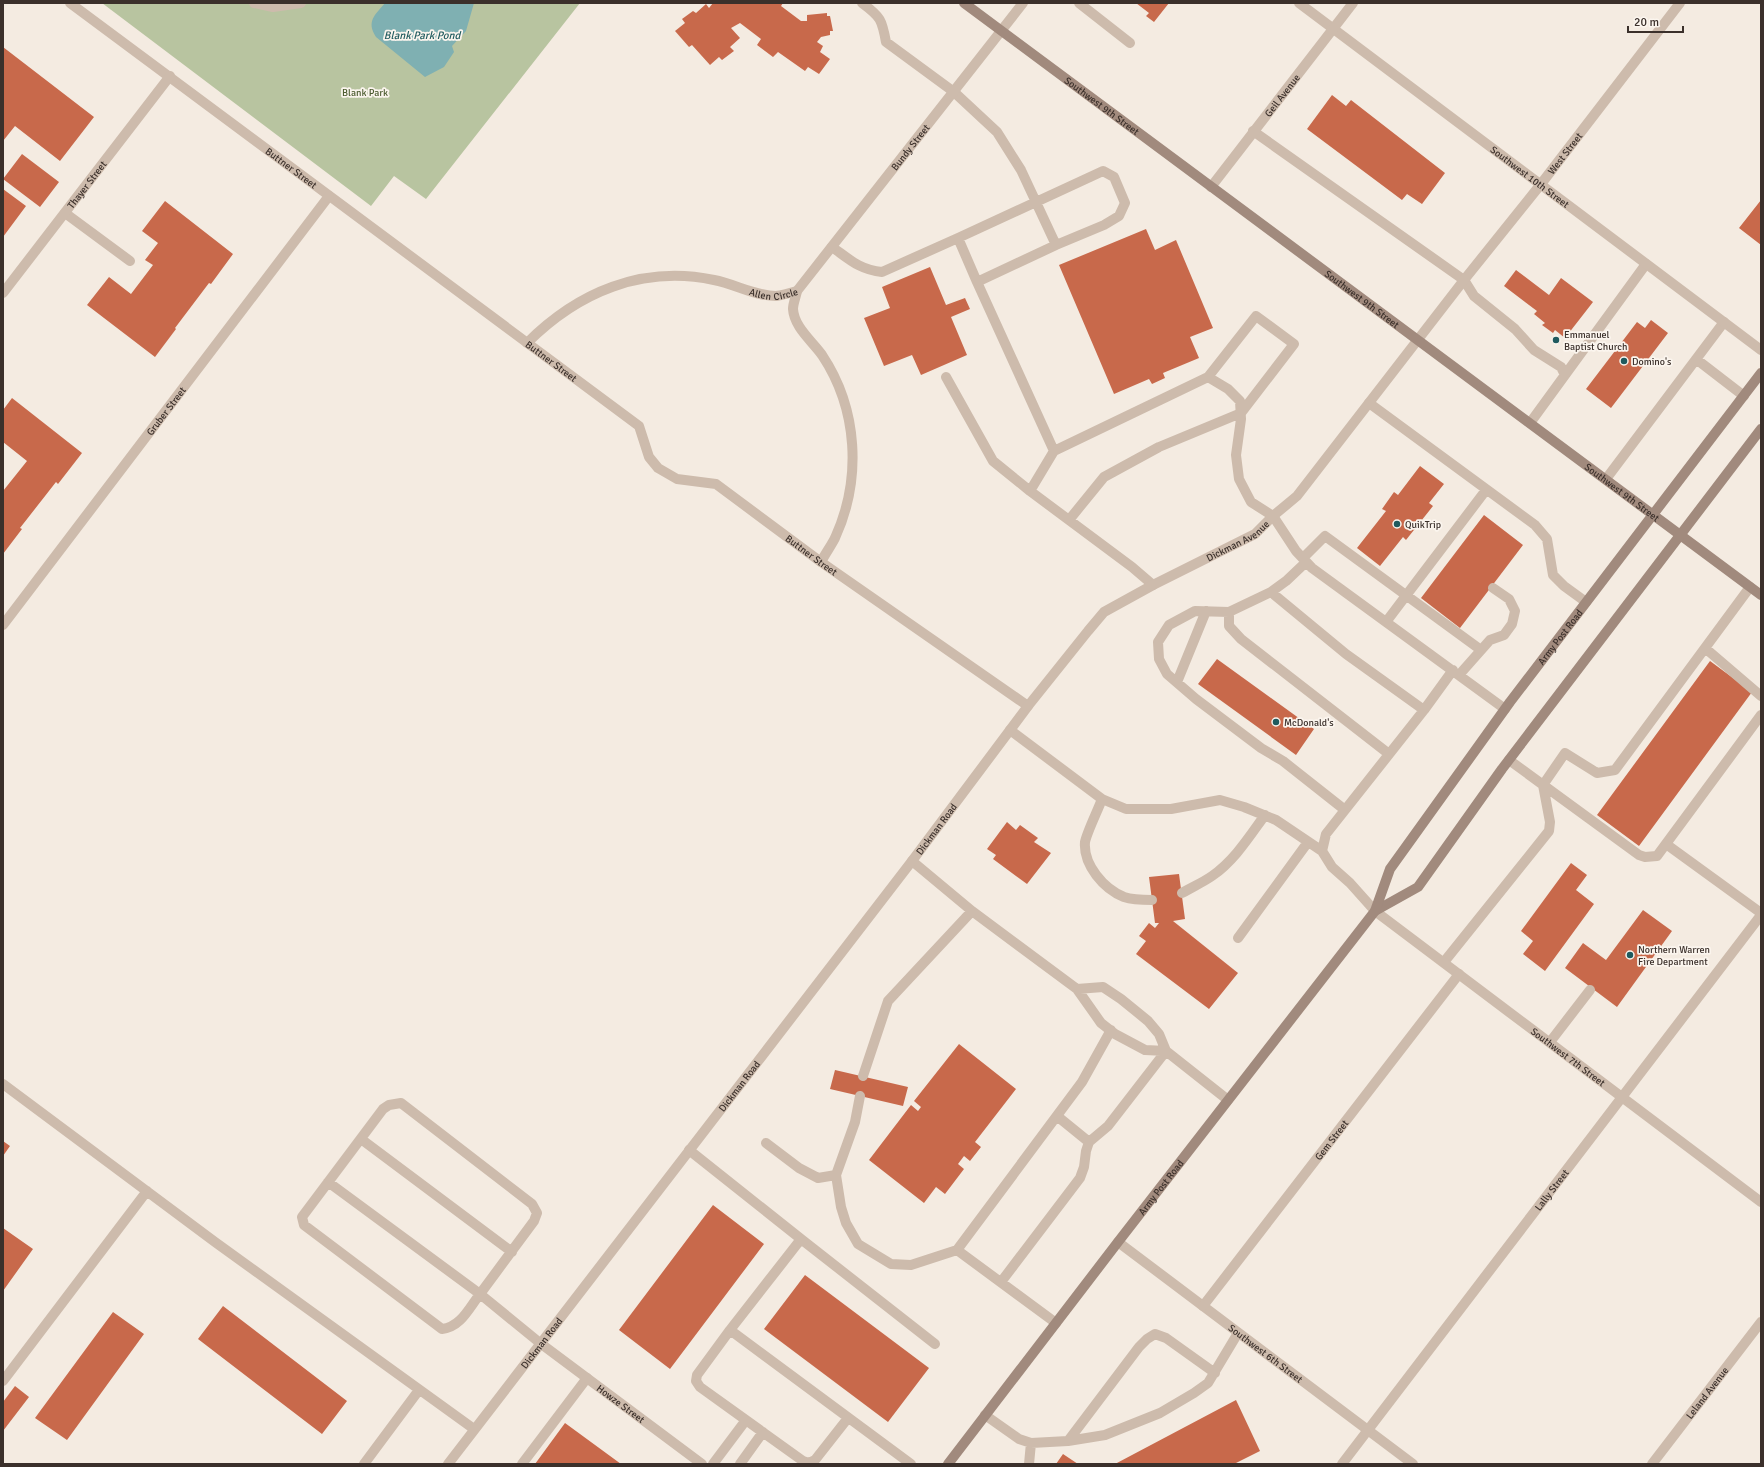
<svg xmlns="http://www.w3.org/2000/svg" width="1764" height="1467" font-family="Signika,sans-serif">
	<style>
		.green { fill: #b8c4a0 }
		.water { fill: #7fb0b2 }
		.building { fill: #c8694b }
		.lines { fill: none; stroke-linecap: round; stroke-linejoin: round }
		.service { stroke: #cdbbac; stroke-width: 10 }
		.minor { stroke: #cdbbac; stroke-width: 10 }
		.secondary { stroke: #a18a7d; stroke-width: 10 }
		.poi-dot { fill: #1f5a5e; stroke: #fbf5ee; stroke-width: 1.5 }
		.labels { text-anchor: middle; stroke-width: 3.5; stroke-linejoin: round; paint-order: stroke }
		.park-label { font-size: 10px; fill: #4a5a2e; stroke: #fbf5ee }
		.street-label { font-size: 10px; fill: #3b302b; stroke: #fbf5ee }
		.poi-label { font-size: 10px; fill: #3b302b; stroke: #fbf5ee; text-anchor: start }
		.water-label { font-size: 11px; font-style: italic; fill: #1f5a5e; stroke: #fbf5ee }
	</style>
	<rect width="100%" height="100%" fill="#f4ebe1"/>
	<!-- green -->
	<path class="green" d="M102,3h478l-154,196 -32,-23 -23,30z"/>
	<!-- water -->
	<path class="water" d="M385,3h89l-8,28 -14,15 2,6 -10,15 -19,10 -49,-40c-10,-16 -1,-22 9,-34z"/>
	<!-- building -->
	<path class="building" d="M713,3h70l-2,3 20,15h6v-6l20,-2v3h3l3,15h-3v4l-9,2 -4,5 6,4 -3,6 10,7 -11,15 -11,-7 -3,4 -27,-19 -5,5 -16,-12 4,-6 -21,-16 -9,5 9,10 -10,9 4,4 -12,9 -3,-3 -9,8 -18,-20 -3,2 -14,-16 10,-8 -3,-4 11,-8 3,2 10,-9 3,4z
		M1136,3h33l-15,19 -8,-6 3,-3z
		M3,47l91,70 -34,44 -45,-35 -12,15z
		M1332,95l14,11 5,-6 94,73 -23,31 -15,-10 -5,6 -95,-71z
		M22,154l37,28 -19,25 -37,-28z
		M3,189l23,17 -23,31z
		M1761,200v45l-22,-17z
		M165,201l68,53 -22,30 -2,-1 -34,45 1,1 -21,28 -68,-52 22,-28 22,17 22,-29 -8,-5 13,-17 -16,-12z
		M1146,229l9,21 21,-10 37,88 -23,9 9,21 -36,15 2,5 -13,6 -3,-5 -35,15 -55,-129z
		M930,267l16,38 19,-7 5,11 -19,8 16,38 -46,20 -9,-20 -28,11 -20,-48 26,-10 -8,-21z
		M1516,270l33,25 12,-17 32,24 -28,36 -10,-8 -2,3 -11,-8 3,-2 -11,-9 3,-3 -33,-25z
		M1651,320l17,13 -57,75 -25,-19 51,-67 8,6z
		M12,398l70,55 -24,31 -2,-2 -36,46 2,1 -19,25v-63l24,-30 -24,-19v-32z
		M1420,466l24,18 -15,19 4,3 -27,34 -3,-3 -23,29 -23,-18 29,-37 -4,-2 12,-17 4,3z
		M1484,515l39,30 -63,83 -39,-30z
		M1217,659l97,70 -18,26 -98,-71z
		M1710,661l42,31 -113,154 -42,-31z
		M1007,822l9,8 4,-5 18,13 -4,4 17,11 -24,31 -34,-25 3,-4 -9,-6z
		M1571,863l16,12 -11,15 18,14 -49,67 -22,-17 10,-13 -12,-10z
		M1179,874l6,45 -12,2 65,52 -29,36 -73,-55 10,-13 -7,-5 10,-13 6,5 4,-5h-4l-6,-46z
		M1643,910l29,21 -55,76 -52,-39 18,-25 23,17z
		M959,1044l57,45 -41,53 6,5 -11,14 -6,-5 -6,8 6,5 -19,25 -9,-7 -12,16 -55,-43 42,-55 7,6 3,-4 -7,-6z
		M835,1070l73,17 -5,19 -73,-17z
		M3,1141l7,5 -7,10z
		M713,1205l51,39 -94,125 -51,-39z
		M3,1228l30,21 -30,42z
		M805,1275l124,93 -41,54 -124,-93z
		M223,1306l124,95 -25,33 -124,-95z
		M113,1312l31,22 -77,106 -32,-22z
		M15,1386l14,11 -26,34v-29z
		M1236,1400l24,51 -26,13h-119z
		M565,1423l56,41h-86z
		M1063,1454l15,10h-22z"/>
	<g class="lines">
		<!-- service -->
		<path class="service" d="M254,3l19,4 28,-4
			M862,3c19,14 20,17 24,39l68,50 43,40 24,38 35,75 -79,37 77,169 154,-74 20,12 12,12 1,18 -5,36 3,24 12,23 22,14 23,35 16,17 193,141
			M1079,3l51,40
			M1253,131l211,149 10,16 41,33 19,21 27,17 4,8 -35,48
			M65,213l65,48
			M958,238l19,44
			M832,247c17,12 28,23 50,25l76,-34 145,-67 11,6 11,26 -6,13 -15,9 -48,20
			M1696,359l48,37
			M1565,375l81,-111
			M946,377l47,84 37,30
			M1369,403l166,122 12,14 6,36 11,11 22,16
			M1054,451l-24,40 102,76 21,18
			M1606,479l118,-157
			M1069,520l35,-43 55,-30 82,-34 53,-69 -38,-28 -48,61
			M1303,558l22,-22 156,114
			M1306,562l-20,19 -15,11 -42,20v14l12,13 148,115
			M1271,592l75,62 78,56
			M1229,612l-34,-1 -26,14 -11,17 1,17 8,15 29,25 65,49 22,13 62,49
			M1386,622l100,-132
			M1705,648l56,48
			M1459,675l31,-35 14,-5 8,-11 3,-13 -6,-12 -16,-11
			M1177,682l29,-71
			M1010,730l92,69 24,10h45l49,-9 24,7 32,13 46,31
			M1509,760l130,95 6,2 12,-1 104,-141
			M1102,799c-4,11 -15,33 -17,43 -2,23 19,47 39,55 9,3 19,3 28,3
			M1666,844l95,69
			M912,861l60,50 105,78 24,34 14,11 30,16 21,1
			M1182,893c10,-6 20,-10 30,-17 22,-15 37,-39 53,-61
			M1375,911l-25,-28 -18,-16 -10,-16 4,-17 98,-124 29,-40
			M1238,938l70,-96
			M1444,962l105,-131 1,-9 -7,-37 22,-32 32,20 18,-3 135,-183
			M1077,989l26,-2 18,12 27,22 11,13 7,17 62,49
			M1550,1042l40,-52
			M863,1076l25,-75 84,-90
			M3,1084l212,158 259,187
			M860,1096l-5,26 -19,53 5,32 5,16 12,21 33,20 20,1 46,-15 99,73
			M1057,1116l32,26
			M361,1139l151,113
			M766,1143l33,25 19,10 18,-3
			M689,1150l112,89 -71,91 181,134
			M328,1182l152,112c-11,14 -19,33 -38,35l-138,-104 -2,-8 81,-108 6,-4 12,-2 131,101 5,9 -3,8 -54,73 60,49
			M801,1239l134,105
			M957,1250l125,-168 29,-52
			M1001,1282l79,-104 4,-11 2,-16 3,-9 19,-16 58,-75
			M730,1330l-33,45 -1,6 4,6 103,74 6,2 6,-3 33,-42
			M3,1381l144,-190
			M985,1415l34,24 12,4 37,-2 37,-6 55,-22 34,-20 14,-10 30,-50
			M1068,1441l71,-94 8,-8 8,-5 11,4 49,35
			M364,1464l55,-74
			M522,1464l65,-86
			M713,1464l33,-44
			M740,1464l23,-32
			M1029,1464l2,-21"/>
		<!-- minor -->
		<g class="minor">
			<path id="s1" d="M70,3l569,423 10,31 9,11 19,11 39,5 105,78 207,144"/>
			<path id="s2" d="M1299,3l462,347"/>
			<path id="s3" d="M1211,187l142,-184"/>
			<path id="s4" d="M3,293l167,-217"/>
			<path id="s5" d="M527,343c51,-51 115,-78 187,-63 21,4 41,16 62,16 7,-1 14,-3 21,-5"/>
			<path id="s6" d="M821,562c4,-8 10,-16 14,-24 27,-59 23,-129 -13,-183 -10,-14 -28,-28 -29,-46 0,-6 3,-12 4,-18l226,-288"/>
			<path id="s7" d="M3,625l326,-429"/>
			<path id="s8" d="M1375,911l386,291"/>
			<path id="s9" d="M1118,1242l295,222"/>
			<path id="s10" d="M1203,1306l256,-332"/>
			<path id="s11" d="M540,1343l162,121"/>
			<path id="s12" d="M448,1464l464,-603 116,-155 60,-75 16,-19 49,-27 102,-51 18,-18 24,-20 167,-216 77,-96 139,-181"/>
			<path id="s13" d="M1342,1464l419,-549"/>
			<path id="s14" d="M1652,1464l109,-142"/>
		</g>
		<!-- secondary -->
		<g class="secondary">
			<path id="s15" d="M964,3l797,592"/>
			<path d="M1375,911l43,-24 84,-118 259,-340"/>
			<path id="s16" d="M948,1464l170,-222 257,-331 15,-42 120,-167 251,-329"/>
		</g>
	</g>
	<!-- markers -->
	<g class="poi-dot">
		<circle cx="1556" cy="340" r="4"/>
		<circle cx="1624" cy="361" r="4"/>
		<circle cx="1397" cy="524" r="4"/>
		<circle cx="1276" cy="722" r="4"/>
		<circle cx="1630" cy="955" r="4"/>
	</g>
	<g class="labels">
		<!-- park labels -->
		<g class="park-label">
			<text x="365" y="96">Blank Park</text>
		</g>
		<!-- street labels -->
		<g class="street-label">
			<text dy="4" stroke="none"><textPath href="#s3" startOffset="116">Geil Avenue</textPath></text>
			<text dy="4" stroke="none"><textPath href="#s15" startOffset="172">Southwest 9th Street</textPath></text>
			<text dy="4" stroke="none"><textPath href="#s6" startOffset="476">Bundy Street</textPath></text>
			<text dy="4" stroke="none"><textPath href="#s12" startOffset="1737">West Street</textPath></text>
			<text dy="4" stroke="none"><textPath href="#s1" startOffset="276">Buttner Street</textPath></text>
			<text dy="4" stroke="none"><textPath href="#s2" startOffset="289">Southwest 10th Street</textPath></text>
			<text dy="4" stroke="none"><textPath href="#s4" startOffset="137">Thayer Street</textPath></text>
			<text dy="4" stroke="none"><textPath href="#s5" startOffset="268">Allen Circle</textPath></text>
			<text dy="4" stroke="none"><textPath href="#s15" startOffset="496">Southwest 9th Street</textPath></text>
			<text dy="4" stroke="none"><textPath href="#s1" startOffset="600">Buttner Street</textPath></text>
			<text dy="4" stroke="none"><textPath href="#s7" startOffset="269">Gruber Street</textPath></text>
			<text dy="4" stroke="none"><textPath href="#s15" startOffset="820">Southwest 9th Street</textPath></text>
			<text dy="4" stroke="none"><textPath href="#s12" startOffset="1227">Dickman Avenue</textPath></text>
			<text dy="4" stroke="none"><textPath href="#s1" startOffset="936">Buttner Street</textPath></text>
			<text dy="4" stroke="none"><textPath href="#s16" startOffset="1031">Army Post Road</textPath></text>
			<text dy="4" stroke="none"><textPath href="#s12" startOffset="801">Dickman Road</textPath></text>
			<text dy="4" stroke="none"><textPath href="#s8" startOffset="242">Southwest 7th Street</textPath></text>
			<text dy="4" stroke="none"><textPath href="#s12" startOffset="477">Dickman Road</textPath></text>
			<text dy="4" stroke="none"><textPath href="#s10" startOffset="210">Gem Street</textPath></text>
			<text dy="4" stroke="none"><textPath href="#s16" startOffset="349">Army Post Road</textPath></text>
			<text dy="4" stroke="none"><textPath href="#s13" startOffset="345">Lally Street</textPath></text>
			<text dy="4" stroke="none"><textPath href="#s12" startOffset="153">Dickman Road</textPath></text>
			<text dy="4" stroke="none"><textPath href="#s9" startOffset="185">Southwest 6th Street</textPath></text>
			<text dy="4" stroke="none"><textPath href="#s14" startOffset="90">Leland Avenue</textPath></text>
			<text dy="4" stroke="none"><textPath href="#s11" startOffset="101">Howze Street</textPath></text>
		</g>
		<!-- poi labels -->
		<g class="poi-label">
			<text x="1564" y="338">Emmanuel<tspan x="1564" dy="12">Baptist Church</tspan></text>
			<text x="1632" y="365">Domino's</text>
			<text x="1405" y="528">QuikTrip</text>
			<text x="1284" y="726">McDonald's</text>
			<text x="1638" y="953">Northern Warren<tspan x="1638" dy="12">Fire Department</tspan></text>
		</g>
		<!-- water labels -->
		<g class="water-label">
			<text x="422" y="39">Blank Park Pond</text>
		</g>
	</g>
	<!-- border -->
	<rect width="1764" height="1467" fill="none" stroke="#3b302b" stroke-width="8"/>
	<!-- scale -->
	<path d="M1628 26v6h55v-6" fill="none" stroke="#3b302b" stroke-width="2"/>
	<text x="1634" y="26" font-size="12" fill="#3b302b" stroke="#fbf5ee" stroke-width="3" paint-order="stroke">20 m</text>
</svg>
